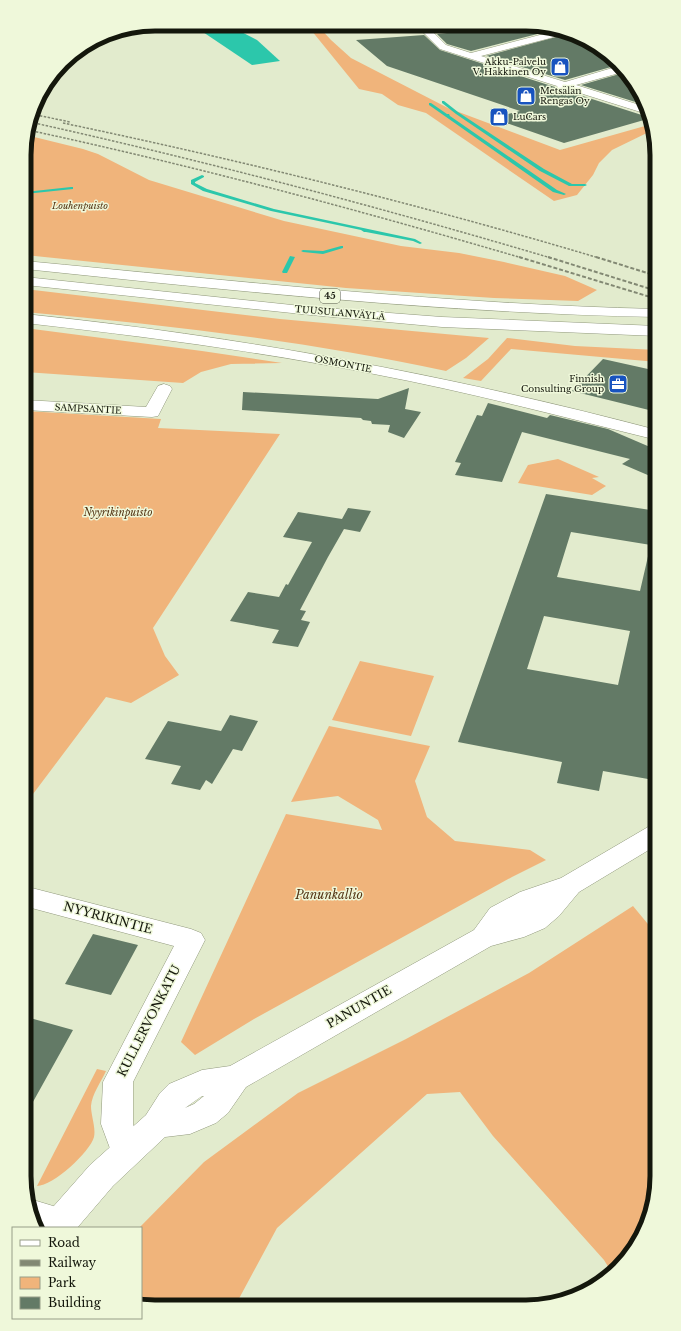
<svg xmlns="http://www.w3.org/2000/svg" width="681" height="1331" font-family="'Libre Baskerville',serif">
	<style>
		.green { fill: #f0b47b }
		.water { fill: #2cc7ab }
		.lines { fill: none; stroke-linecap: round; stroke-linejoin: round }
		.stream { fill: #2cc7ab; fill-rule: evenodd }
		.building { fill: #637a66; fill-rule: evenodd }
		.minor-casing { stroke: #91997d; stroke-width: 1 }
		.secondary-casing { stroke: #91997d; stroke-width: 1 }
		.motorway-casing { stroke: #91997d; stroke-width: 1 }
		.minor { fill: #fff; fill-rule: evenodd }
		.secondary { fill: #fff; fill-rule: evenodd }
		.motorway { fill: #fff; fill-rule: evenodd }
		.rail-far1 { stroke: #828873; stroke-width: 1.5; stroke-dasharray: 2.5 1.5; stroke-linecap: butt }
		.rail { stroke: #828873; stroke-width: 2; stroke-dasharray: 4 2; stroke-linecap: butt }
		.labels { text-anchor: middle; stroke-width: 3; stroke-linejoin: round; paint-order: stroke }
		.far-poi-label { font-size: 9px; fill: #14170c; stroke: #eff8da; text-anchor: end }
		.far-park-label { font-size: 9px; font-style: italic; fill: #553616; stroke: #eff8da }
		.shield { fill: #eff8da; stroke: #565a4a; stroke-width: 1 }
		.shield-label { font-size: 9px; font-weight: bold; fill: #14170c }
		.far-street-label { font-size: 9px; fill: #14170c; stroke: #eff8da }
		.park-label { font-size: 10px; font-style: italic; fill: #553616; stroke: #eff8da }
		.near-park-label { font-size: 12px; font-style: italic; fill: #553616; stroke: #eff8da }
		.near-street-label { font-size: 12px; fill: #14170c; stroke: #eff8da }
		.rim { fill: none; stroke: #14170c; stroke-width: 5 }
	</style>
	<rect width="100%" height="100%" fill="#e2ebcd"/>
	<!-- green -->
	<path class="green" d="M307,25h24l1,1 -13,1 12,13 20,18 97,50 112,42 92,-26 1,6 -41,20 -13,13 -6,12 -16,20 -23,6 -128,-88 -28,-8 -16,-11 -23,-5z
		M26,135l57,14 15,5 51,26 135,41 117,25 58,7 45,9 61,14 32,14 -19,11 -84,-3 -148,-10 -321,-33z
		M25,289l255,30 209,19 -23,20 -20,13c-139,-30 -280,-46 -421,-59z
		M25,328l177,23 80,12 -51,1 -30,8 -18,11 -158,-11z
		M507,338l68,8 82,4v12l-146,-13 -30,32 -18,-3 25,-19z
		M25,411l136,8 -3,9 122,6 -127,194 12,28 14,19 -48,28 -25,-6 -82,109z
		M558,459l41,18 -7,1 14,8 -14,9 -74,-12 10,-18z
		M360,661l74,15 -23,60 -79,-16z
		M329,726l101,20 -15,35 12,36 28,24 75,9 16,10 -34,17 -258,142 -59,36 -14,-13 105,-228 96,16 -4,-10 -40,-24 -47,6z
		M633,906l24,29v250l-10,41 -17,30 -18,17 -8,-13 -111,-124 -33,-44 -33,2 -150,134 -42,78h-94v-78h-2l65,-66 94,-69 108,-54 123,-66z
		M97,1069l9,2c-5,11 -14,23 -15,35 0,10 5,21 3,31 -4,15 -41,49 -57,49z"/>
	<!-- water -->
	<path class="water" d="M191,24h35l31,16 23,21 -28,4z"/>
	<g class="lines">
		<!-- stream -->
		<path class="stream" d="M442,101h2l14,11 86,57 28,15h13l2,1 -2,1h-16l-29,-15 -84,-57 -14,-11z
			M429,103h2l16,11h2l1,2 107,74 9,4 -2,1 -11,-3 -124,-87z
			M202,175l2,1v1l-9,5v1l12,6 67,20 141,30 7,4 -2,1 -7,-3 -47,-9h-2l-3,-2 -90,-19 -68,-20 -12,-7v-4z
			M71,187h2v2l-48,5v-2z
			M341,246h2v2l-20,6 -20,-2 -2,-1 2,-1 20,1z
			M290,256l5,1 -8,16h-4l-1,-1z"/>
	</g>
	<!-- building -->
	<path class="building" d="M440,26h111l6,3 -86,22 -24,-7 -10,-10 10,-1z
		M567,34l46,23 5,8 -53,15 -79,-24z
		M424,35l16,15 211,68 -87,25 -72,-25 28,-7 -133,-45 -31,-26z
		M624,73l21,32 -64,-20 42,-12z
		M603,359l54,12v41l-85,-21z
		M409,388l-4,21 16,3 -17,26 -16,-6 2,-7 -18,-1 -1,-3 -8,-1 -2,-2 -119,-8 1,-18 135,7z
		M488,403l59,15 3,-3 58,14 42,18 7,-4v36l-35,-15 8,-5 -108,-27 -20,50 -47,-7 6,-12 -6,-1 22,-47 5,1z
		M546,494l111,17v35l-86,-14 -14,45 83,14 9,-39 8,1v179l-9,47 -45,-8 -4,20 -42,-8 5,-21 -104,-20zM544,616l86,15 -12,54 -91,-16z
		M348,508l23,3 -11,21 -16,-3 -16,28 -28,53 6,1 -5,9 9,2 -12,25 -26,-4 7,-13 -49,-9 18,-29 31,5 7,-13 2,1 24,-43 -29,-5 15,-25 44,7z
		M230,715l28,6 -16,30 -9,-2 -21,35 -6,-4 -6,10 -29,-6 10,-18 -36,-7 23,-38 53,10z
		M93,934l45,11 -27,50 -46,-11z
		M30,1018l43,12 -49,88v-90z"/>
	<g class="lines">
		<defs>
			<path id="minor" d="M417,26h10l19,19 25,8 88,-23 7,4 -85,22 84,26 54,-16 4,6 -47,13 70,22 4,8 -86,-27h-6l-1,-2 -117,-37z
				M25,314c214,22 424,61 632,116v10c-94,-23 -188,-48 -283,-66 -116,-23 -232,-38 -349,-51z
				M164,384l6,2 2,3 -14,27 -6,1 -127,-7v-10l121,7 12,-21z
				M24,886l167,43 10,4 4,7 -72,142v42l9,28 -5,10 -11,4 -11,-4 -14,-38 2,-42 71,-136 -150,-40z
				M30,1199l43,13 5,11 -3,5h-37l-7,-10 -3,-18z"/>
			<path id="secondary" d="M657,824v21l-78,47 -20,24 -14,12 -21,9 -33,9 -245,141 -18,26 -12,10 -26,11 -25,3 -52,49 -36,42 -40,-1 4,-10 12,-10 37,-42 56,-50 14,-22 9,-9 33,-14 28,-4 244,-136 16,-22 30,-16 41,-14 87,-51zM202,1096h2l-10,8 -9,4z"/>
			<path id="motorway" d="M25,261c211,20 420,43 632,48v8c-212,-4 -422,-26 -632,-48z
				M25,277l286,30 131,10 215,9v10l-215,-9 -131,-12 -286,-30z"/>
		</defs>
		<!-- minor casing -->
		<use href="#minor" class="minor-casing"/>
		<!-- secondary casing -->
		<use href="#secondary" class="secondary-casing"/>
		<!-- motorway casing -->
		<use href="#motorway" class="motorway-casing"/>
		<!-- minor -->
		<use href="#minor" class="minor"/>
		<!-- secondary -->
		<use href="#secondary" class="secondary"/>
		<!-- motorway -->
		<use href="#motorway" class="motorway"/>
		<!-- rail-far1 -->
		<path class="rail-far1" d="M32,114l38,8
			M30,122c176,39 349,85 521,136
			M63,123c181,38 359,82 536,135
			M28,130c167,36 331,80 494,128"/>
		<!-- rail -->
		<path class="rail" d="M519,257l138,42
			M548,257l109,34
			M596,257l61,19"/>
	</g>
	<!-- icons -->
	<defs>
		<symbol id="shop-square" viewBox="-11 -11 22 22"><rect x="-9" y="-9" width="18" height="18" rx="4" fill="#1853bf" stroke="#eff8da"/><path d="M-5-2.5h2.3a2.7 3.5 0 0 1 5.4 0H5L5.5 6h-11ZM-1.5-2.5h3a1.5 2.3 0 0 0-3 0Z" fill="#fff"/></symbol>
		<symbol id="office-square" viewBox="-11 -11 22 22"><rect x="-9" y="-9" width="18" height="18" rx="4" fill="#1853bf" stroke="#eff8da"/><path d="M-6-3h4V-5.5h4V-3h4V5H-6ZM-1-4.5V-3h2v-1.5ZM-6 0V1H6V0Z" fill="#fff"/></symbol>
	</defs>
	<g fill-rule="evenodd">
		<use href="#shop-square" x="549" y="56" width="22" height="22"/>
		<use href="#shop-square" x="515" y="85" width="22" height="22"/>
		<use href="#shop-square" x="488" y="106" width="22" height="22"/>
		<use href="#office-square" x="607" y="373" width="22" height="22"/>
	</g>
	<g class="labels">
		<!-- far-poi labels -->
		<g class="far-poi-label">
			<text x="546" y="65">Akku-Palvelu<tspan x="546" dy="10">V. Häkkinen Oy</tspan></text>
			<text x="540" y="94" text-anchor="start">Metsälän<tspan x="540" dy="10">Rengas Oy</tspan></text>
			<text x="513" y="120" text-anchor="start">LuCars</text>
			<text x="604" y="382">Finnish<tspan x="604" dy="10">Consulting Group</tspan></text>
		</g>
		<!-- far-park labels -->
		<g class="far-park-label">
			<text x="80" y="209">Louhenpuisto</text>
		</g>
		<!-- shield labels -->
		<rect class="shield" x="320" y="289" width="20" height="14" rx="3"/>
		<g class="shield-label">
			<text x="330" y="299">45</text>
		</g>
		<!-- far-street labels -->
		<g class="far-street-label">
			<text transform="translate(340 313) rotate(5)" y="3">TUUSULANVÄYLÄ</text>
			<text transform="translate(343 364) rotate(11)" y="3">OSMONTIE</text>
			<text transform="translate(88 409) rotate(3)" y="3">SAMPSANTIE</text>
		</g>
		<!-- park labels -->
		<g class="park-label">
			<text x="118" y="516">Nyyrikinpuisto</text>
		</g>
		<!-- near-park labels -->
		<g class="near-park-label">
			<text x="329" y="899">Panunkallio</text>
		</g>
		<!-- near-street labels -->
		<g class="near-street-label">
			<text transform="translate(108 918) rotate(15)" y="4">NYYRIKINTIE</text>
			<text transform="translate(359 1007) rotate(-30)" y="4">PANUNTIE</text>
			<text transform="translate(149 1021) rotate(-63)" y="4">KULLERVONKATU</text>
		</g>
	</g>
	<!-- crop -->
	<path d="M0 0H681V1331H0ZM155 31H526A124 124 0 0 1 650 155V1176A124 124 0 0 1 526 1300H155A124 124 0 0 1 31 1176V155A124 124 0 0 1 155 31Z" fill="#eff8da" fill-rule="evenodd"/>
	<path class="rim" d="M155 31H526A124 124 0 0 1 650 155V1176A124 124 0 0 1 526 1300H155A124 124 0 0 1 31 1176V155A124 124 0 0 1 155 31Z"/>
	<!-- legend -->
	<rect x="12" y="1227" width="130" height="92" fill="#eff8da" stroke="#979e88"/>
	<rect x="20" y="1240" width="20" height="6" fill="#ffffff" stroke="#979e88"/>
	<text x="48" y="1247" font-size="12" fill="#14170c">Road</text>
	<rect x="20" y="1260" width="20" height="6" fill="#828873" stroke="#979e88"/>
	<text x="48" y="1267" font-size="12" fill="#14170c">Railway</text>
	<rect x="20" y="1277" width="20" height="12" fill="#f0b47b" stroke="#979e88"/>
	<text x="48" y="1287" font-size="12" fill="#14170c">Park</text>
	<rect x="20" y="1297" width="20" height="12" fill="#637a66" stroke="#979e88"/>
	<text x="48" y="1307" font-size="12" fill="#14170c">Building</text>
</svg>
